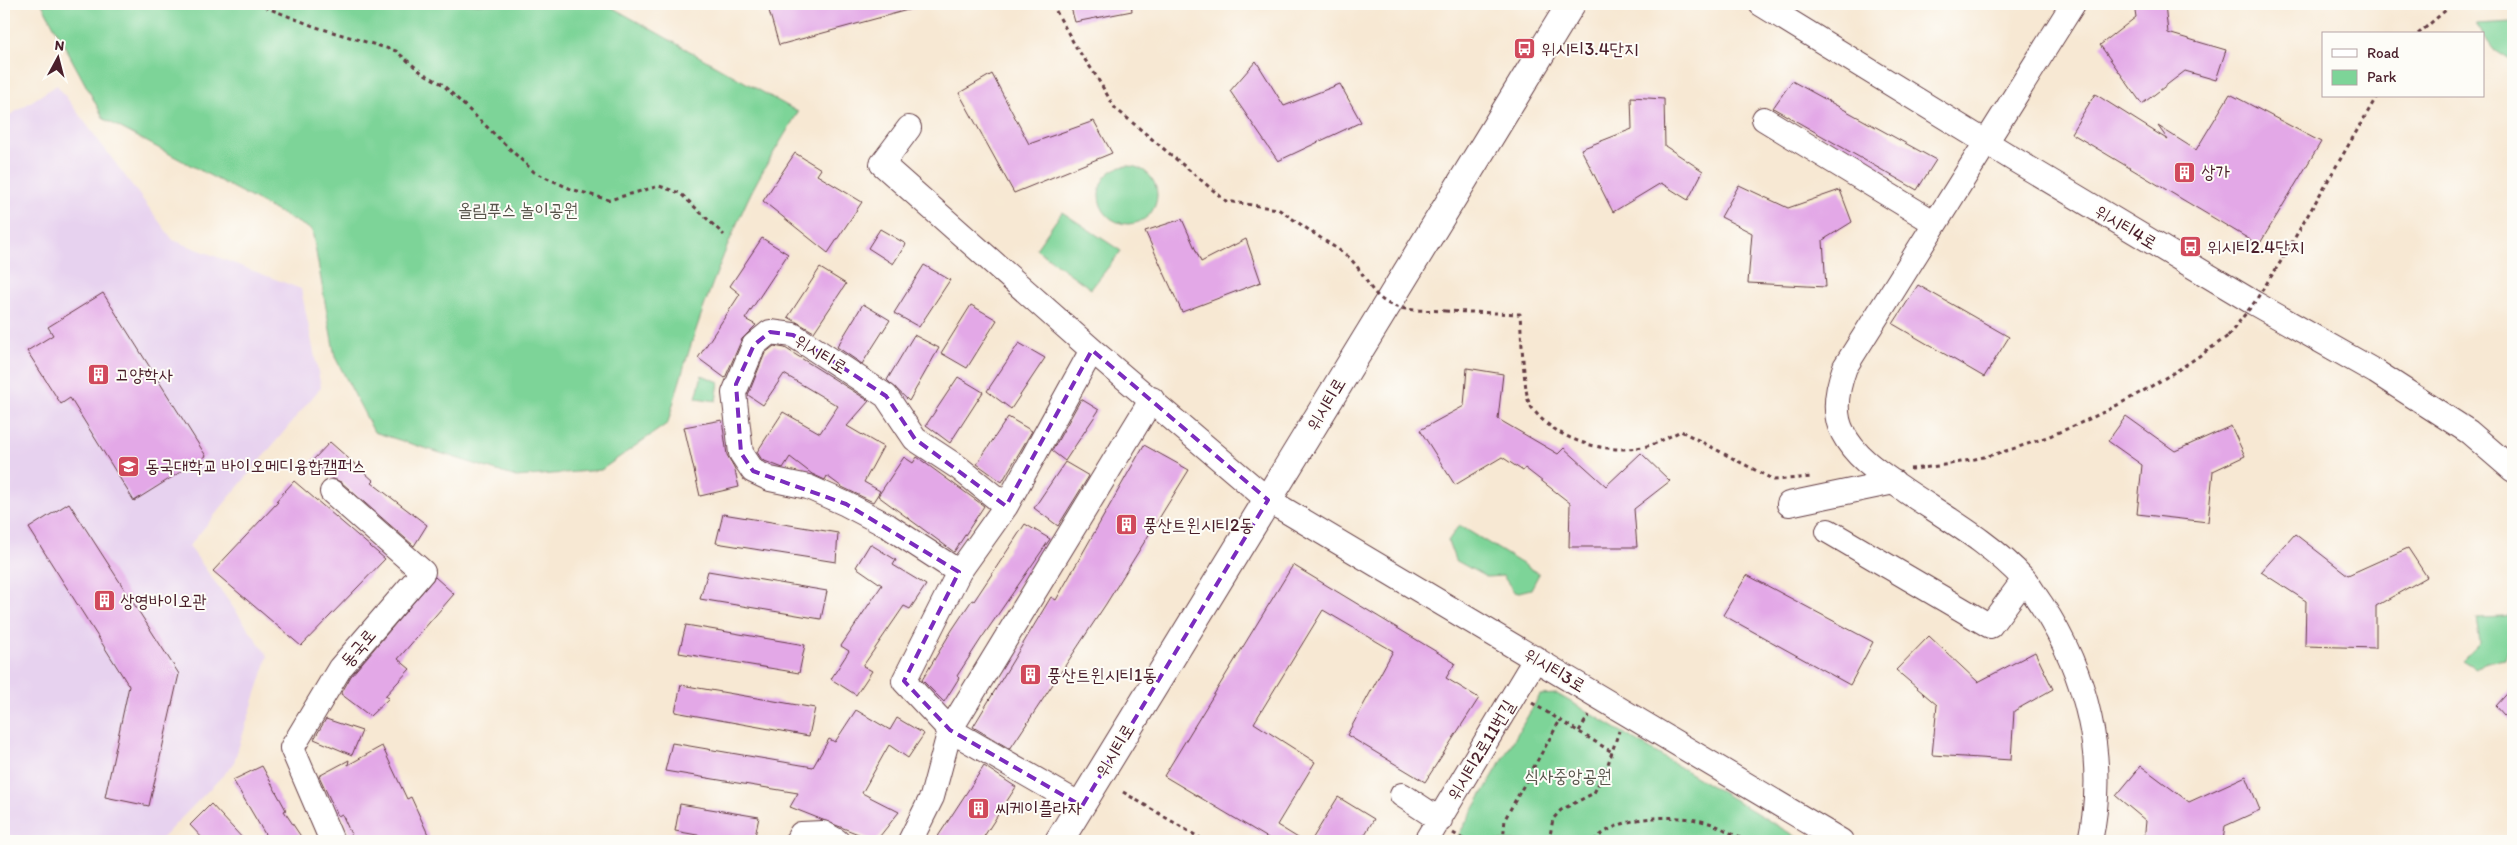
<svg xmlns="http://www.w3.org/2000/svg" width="2517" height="845" font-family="Itim,'Poor Story',sans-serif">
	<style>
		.built { fill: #e7d2ef }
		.green { fill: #7dd498; stroke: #647a62 }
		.building { fill: #e3a8e7 }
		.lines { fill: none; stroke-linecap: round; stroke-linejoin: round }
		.minor-casing { stroke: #643d44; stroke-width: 26 }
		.major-casing { stroke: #643d44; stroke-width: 30 }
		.path { stroke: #643d44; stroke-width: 3; stroke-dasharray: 4 4; stroke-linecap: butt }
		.minor { stroke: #fff; stroke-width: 24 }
		.major { stroke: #fff; stroke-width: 28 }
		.path-bridge { stroke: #643d44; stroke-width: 3; stroke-dasharray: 4 4; stroke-linecap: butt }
		.marked { fill: none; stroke: #7b2cbf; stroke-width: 4; stroke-dasharray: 10 6; stroke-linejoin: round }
		.labels { text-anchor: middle; stroke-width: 4; stroke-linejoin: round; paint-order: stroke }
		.poi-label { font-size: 18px; fill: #4a1f2b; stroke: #fdfcf7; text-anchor: start }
		.park-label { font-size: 18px; fill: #59554c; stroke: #fdfcf7 }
		.street-label { font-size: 18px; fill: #4a1f2b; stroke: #fdfcf7 }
	</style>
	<rect width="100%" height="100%" fill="#fdfcf7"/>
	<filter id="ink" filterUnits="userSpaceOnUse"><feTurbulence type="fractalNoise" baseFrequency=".02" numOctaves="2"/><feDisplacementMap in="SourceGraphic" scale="10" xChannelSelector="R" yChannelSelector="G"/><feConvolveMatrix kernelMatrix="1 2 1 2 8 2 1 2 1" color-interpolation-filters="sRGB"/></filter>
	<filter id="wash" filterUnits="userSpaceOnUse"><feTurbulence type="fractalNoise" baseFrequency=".0096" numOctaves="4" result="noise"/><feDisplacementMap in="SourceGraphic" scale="20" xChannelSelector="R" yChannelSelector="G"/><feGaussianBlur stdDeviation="1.12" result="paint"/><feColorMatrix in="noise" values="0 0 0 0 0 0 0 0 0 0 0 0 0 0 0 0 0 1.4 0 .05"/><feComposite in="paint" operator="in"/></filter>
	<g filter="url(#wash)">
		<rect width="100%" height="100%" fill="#f7e8d3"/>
		<!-- built -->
		<path class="built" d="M57,85l116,155 128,49 20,98 -132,159 79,110 -35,109 -74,76h-155v-722z"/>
		<!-- green -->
		<path class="green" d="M42,4h564l192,108c-17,30 -37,59 -51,89 -33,72 -59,146 -79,222l-67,47 -85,7 -142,-45 -39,-75 -23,-127 -208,-111z
			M2513,22v40l-20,-13 -17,-25z
			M1099 195a29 29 0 1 1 58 0a29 29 0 1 1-58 0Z
			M1062,212l59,39 -30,38 -55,-40z
			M702,375l17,7 -3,19 -20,-3z
			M1459,525l80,49 -8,15 -16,4 -12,-17 -17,1 -31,-17 -7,-19z
			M2513,608v29l-2,1 -6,21 -21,3 -8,6 -13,-8 17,-17 -4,-25 30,-1z
			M1557,694l33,19 213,128h-348l85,-146z"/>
		<g id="blocks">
			<!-- building -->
			<path class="building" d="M767,4h147l1,4 -136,37z
				M1070,4h61l1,7 -57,11z
				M2134,4h31l3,29 58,17 -10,30 -31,-9 -43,33 -42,-59 36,-28z
				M1256,61l28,45 56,-22 21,38 -83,39 -48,-70z
				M992,74l37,70 65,-23 18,32 -98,40 -55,-100z
				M1792,81l144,79 -19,30 -144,-82z
				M2095,94l73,46 -10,-14 38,24 34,-56 91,48 -62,103 -188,-112z
				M1631,97l33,2 1,47 38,25 -15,29 -27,-17 -48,29 -32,-63 51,-20z
				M795,153l26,16 -4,6 45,27 -34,51 -65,-52z
				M1739,185l49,23 52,-18 12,32 -29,18 3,47 -78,-4 4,-50 -31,-16z
				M1182,219l19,43 45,-23 15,43 -79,30 -37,-81z
				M880,229l26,15 -13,20 -25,-16z
				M762,238l26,16 -43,65 11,6 -14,14 -17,39 -27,-20 42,-64 -10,-8z
				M924,265l26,15 -31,47 -25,-14z
				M820,268l26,16 -32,48 -26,-15z
				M1918,285l91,52 -25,40 -91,-53z
				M103,293l103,163 -72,45 -64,-103 -9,6 -34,-53 26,-16 -5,-8z
				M863,304l27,16 -28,44 -25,-17z
				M971,305l26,15 -30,48 -26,-15z
				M914,335l25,13 -30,53 -22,-21z
				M1019,343l26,15 -34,51 -24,-18z
				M774,346l11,2 84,53 -22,25 36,21 -19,35 16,9 -7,11 -31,-15 -15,-11 -2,4 -13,-6 -22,-17 -7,11 -21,-8 -5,-8 26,-40 37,21 18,-27 -54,-32 -21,31 -15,-10 17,-42z
				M1467,368l36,6 -5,45 60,35 6,-6 42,38 35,-33 29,28 -36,28 3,38h-68l1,-44 -45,-35 -2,3 -21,-14 -47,28 -35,-55 44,-24z
				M958,377l25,15 -33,51 -24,-18z
				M1081,399l18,11 -34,51 -13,-10z
				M2126,416l49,35 56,-25 14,30 -32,15 -5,51 -71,-8 5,-49 -34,-24z
				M1008,417l24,14 -30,51 -25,-18z
				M722,420l5,35 7,12 5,20 -39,9 -16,-69z
				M330,442l44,39 -2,2 55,42 -13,21 -73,-64 -8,-3 -21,-18z
				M1144,445l45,25 -83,134 -96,145 -37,-22 78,-130 5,3z
				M904,457l9,6 4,-6 67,49 -30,46 -76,-56z
				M1065,462l24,14 -31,50 -24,-18z
				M294,481l91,78 -84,87 -88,-75 65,-69 -2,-1z
				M69,503l110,171 -30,132 -44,-9 24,-111 -100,-158z
				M723,514l115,19 -2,29 -120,-19z
				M1025,524l25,15 -69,100 -24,37 2,2 -15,24 -22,-22 30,-50 20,-30 2,1z
				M2295,534l53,41 60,-27 19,29 -51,29v42l-71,-2 1,-45 -45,-29z
				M870,544l26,16 -3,5 33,20 -16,24 -6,-3 -41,60 9,5 -16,24 -25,-16 18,-28 -8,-5 41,-61 -26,-18z
				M1293,565l162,98 -9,15 33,20 -54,84 -78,-47 46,-84 -70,-41 -69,113 61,39 -38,63 26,16h-30l-109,-65z
				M708,571l119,20 -6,28 -121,-20z
				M1747,575l126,67 -23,43 -127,-70z
				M435,577l19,17 -56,65 12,10 -25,27 4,2 -19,18 -29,-22 10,-18z
				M686,625l119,20 -6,28 -120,-20z
				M1929,636l49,46 57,-30 18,37 -39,22 -3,49 -79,-5 5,-50 -41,-35z
				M681,685l134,23 -6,28 -134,-24z
				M2513,687v38l-17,-19z
				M856,710l34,20 7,-12 27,16 -16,24 -19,-13 -27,48 37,19 -23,29 -86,-34 8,-14 -133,-22 7,-28 141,24 16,-28 6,3z
				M326,719l36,12 -10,24 -38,-16z
				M382,746l25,53 4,-2 20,44h-77l-12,-27 -4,2 -19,-40 30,-16 -1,5z
				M262,766l24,44 -2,1 20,30h-35l-36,-61z
				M984,766l32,21 -35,54h-46z
				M2141,766l48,36 57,-26 14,34 -35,16 -2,15h-79l2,-20 -30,-25z
				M1338,797l36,22 -13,22h-50z
				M211,804l34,37h-40l-15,-16z
				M680,804l79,13 -5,24h-24l-55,-10z"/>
		</g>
	</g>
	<g filter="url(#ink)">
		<use href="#blocks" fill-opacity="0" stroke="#643d44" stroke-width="1"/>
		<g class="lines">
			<defs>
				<path id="minor" d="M1761,4l254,156 239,143 122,69 93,60 44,38
					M2073,4l-228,363c-7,19 -13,46 -2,66 14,27 39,41 63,58 40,27 85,52 118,88 6,7 11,17 17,25 46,69 67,155 49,237
					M1764,119l171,104
					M909,128l-27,36 210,186 176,150 573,341
					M1789,504l105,-22
					M1828,531l162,95 34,-46
					M959,572l-71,-46 -42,-22 -38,-17 -38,-8 -17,-8 -12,-18 -7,-60 20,-48 16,-13 23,3 93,61 29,43 44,29 47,38
					M1402,795l38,25
					M1082,806l-132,-76 -46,-49 55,-109 47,-66 86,-156
					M332,841l-40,-93 48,-80 83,-96 -91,-80
					M797,841l4,-7 22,-1 14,8
					M910,841l22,-44 18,-67 202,-331
					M1426,841l110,-183"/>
				<path id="major" d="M1059,841l512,-837"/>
			</defs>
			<!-- minor casing -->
			<use href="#minor" class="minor-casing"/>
			<!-- major casing -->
			<use href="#major" class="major-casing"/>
			<!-- path -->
			<path class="path" d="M257,4l59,23 80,24 25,21 21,12 92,88 37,17 38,11 50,-14 21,7 44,42
				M1052,4l24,43 17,24 22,37 111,93 52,8 68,46
				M2418,34l35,-30
				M2283,258l94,-162
				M1445,311l75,3c1,14 4,82 10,91 24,37 83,53 124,39 9,-4 18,-9 27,-13l93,49 38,-3
				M1910,469c116,-9 225,-66 318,-133
				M1532,703l80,49
				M1579,731l10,-16
				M1123,792l82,49
				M1453,833l13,8
				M1503,841l2,-22 55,-99
				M1549,841l4,-22 8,-9 33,-17 14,-29 11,-33
				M1594,841c25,-27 85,-28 118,-17 11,4 23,12 34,17"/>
			<!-- minor -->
			<use href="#minor" class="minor"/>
			<!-- major -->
			<use href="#major" class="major"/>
			<!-- path-bridge -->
			<path class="path-bridge" d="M1346,255c11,9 16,19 23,30 19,30 45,24 76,26
				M2228,336l26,-33 29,-45"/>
		</g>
	</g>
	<!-- marked area -->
	<path class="marked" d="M770,332l23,3 93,61 29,43 91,67 86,-156 176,150 -186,306 -132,-76 -46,-49 55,-109 -113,-68 -93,-33 -12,-18 -5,-69 18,-39z"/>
	<!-- icons -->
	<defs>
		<symbol id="bus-square" viewBox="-11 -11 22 22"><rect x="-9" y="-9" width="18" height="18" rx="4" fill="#d1495b" stroke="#fdfcf7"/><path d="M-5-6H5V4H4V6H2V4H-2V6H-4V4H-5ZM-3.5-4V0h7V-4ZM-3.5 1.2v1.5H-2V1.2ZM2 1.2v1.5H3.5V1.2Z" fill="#fff"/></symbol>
		<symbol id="building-square" viewBox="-11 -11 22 22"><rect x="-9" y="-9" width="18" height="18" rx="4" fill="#d1495b" stroke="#fdfcf7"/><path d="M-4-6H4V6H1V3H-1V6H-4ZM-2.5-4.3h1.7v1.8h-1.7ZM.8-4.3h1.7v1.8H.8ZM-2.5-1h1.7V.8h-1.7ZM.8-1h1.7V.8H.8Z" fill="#fff"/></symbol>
		<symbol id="university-square" viewBox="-11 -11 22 22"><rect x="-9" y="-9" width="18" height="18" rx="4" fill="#d1495b" stroke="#fdfcf7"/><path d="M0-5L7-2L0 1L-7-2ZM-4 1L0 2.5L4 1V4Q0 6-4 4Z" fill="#fff"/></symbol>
	</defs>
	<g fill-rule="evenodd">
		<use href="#bus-square" x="1512" y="36" width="25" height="25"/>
		<use href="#building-square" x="2172" y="160" width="25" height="25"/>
		<use href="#bus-square" x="2178" y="234" width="25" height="25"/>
		<use href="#building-square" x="86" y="362" width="25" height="25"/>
		<use href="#university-square" x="116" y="454" width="25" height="25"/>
		<use href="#building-square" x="1114" y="512" width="25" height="25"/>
		<use href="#building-square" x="92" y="588" width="25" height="25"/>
		<use href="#building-square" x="1018" y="662" width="25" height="25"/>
		<use href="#building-square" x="966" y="796" width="25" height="25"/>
	</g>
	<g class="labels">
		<!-- poi labels -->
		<g class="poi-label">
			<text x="1541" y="55">위시티3.4단지</text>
			<text x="2201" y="178">상가</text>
			<text x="2207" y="253">위시티2.4단지</text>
			<text x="115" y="381">고양학사</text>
			<text x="145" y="472">동국대학교 바이오메디융합캠퍼스</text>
			<text x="1143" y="531">풍산트윈시티2동</text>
			<text x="120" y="607">상영바이오관</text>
			<text x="1047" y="681">풍산트윈시티1동</text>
			<text x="995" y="814">씨케이플라자</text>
		</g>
		<!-- park labels -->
		<g class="park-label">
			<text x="518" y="216">올림푸스 놀이공원</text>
			<text x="1568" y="782">식사중앙공원</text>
		</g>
		<!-- street labels -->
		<g class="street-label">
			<text transform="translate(2126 227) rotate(31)" y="6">위시티4로</text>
			<text transform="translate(821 354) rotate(32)" y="6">위시티로</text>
			<text transform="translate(1326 404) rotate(-59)" y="6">위시티로</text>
			<text transform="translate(358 648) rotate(-50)" y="6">동국로</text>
			<text transform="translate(1555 670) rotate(31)" y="6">위시티3로</text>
			<text transform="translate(1115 750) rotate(-59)" y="6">위시티로</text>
			<text transform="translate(1481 750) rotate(-59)" y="6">위시티2로11번길</text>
		</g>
	</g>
	<!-- margin -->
	<rect width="2517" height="845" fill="none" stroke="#fdfcf7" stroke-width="20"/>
	<!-- legend -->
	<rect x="2322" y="32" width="162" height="65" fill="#fdfcf7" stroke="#b5a4a5"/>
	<rect x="2332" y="49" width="25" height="8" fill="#ffffff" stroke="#b5a4a5"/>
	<text x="2367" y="58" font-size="15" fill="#4a1f2b">Road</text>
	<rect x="2332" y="70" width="25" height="15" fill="#7dd498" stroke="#b5a4a5"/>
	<text x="2367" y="82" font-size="15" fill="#4a1f2b">Park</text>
	<!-- north arrow -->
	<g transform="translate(58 58) rotate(7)" stroke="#fdfcf7" stroke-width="4" paint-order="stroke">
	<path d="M0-4L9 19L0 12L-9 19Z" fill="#4a1f2b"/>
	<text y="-8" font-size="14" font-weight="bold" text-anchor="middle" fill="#4a1f2b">N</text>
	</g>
</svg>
